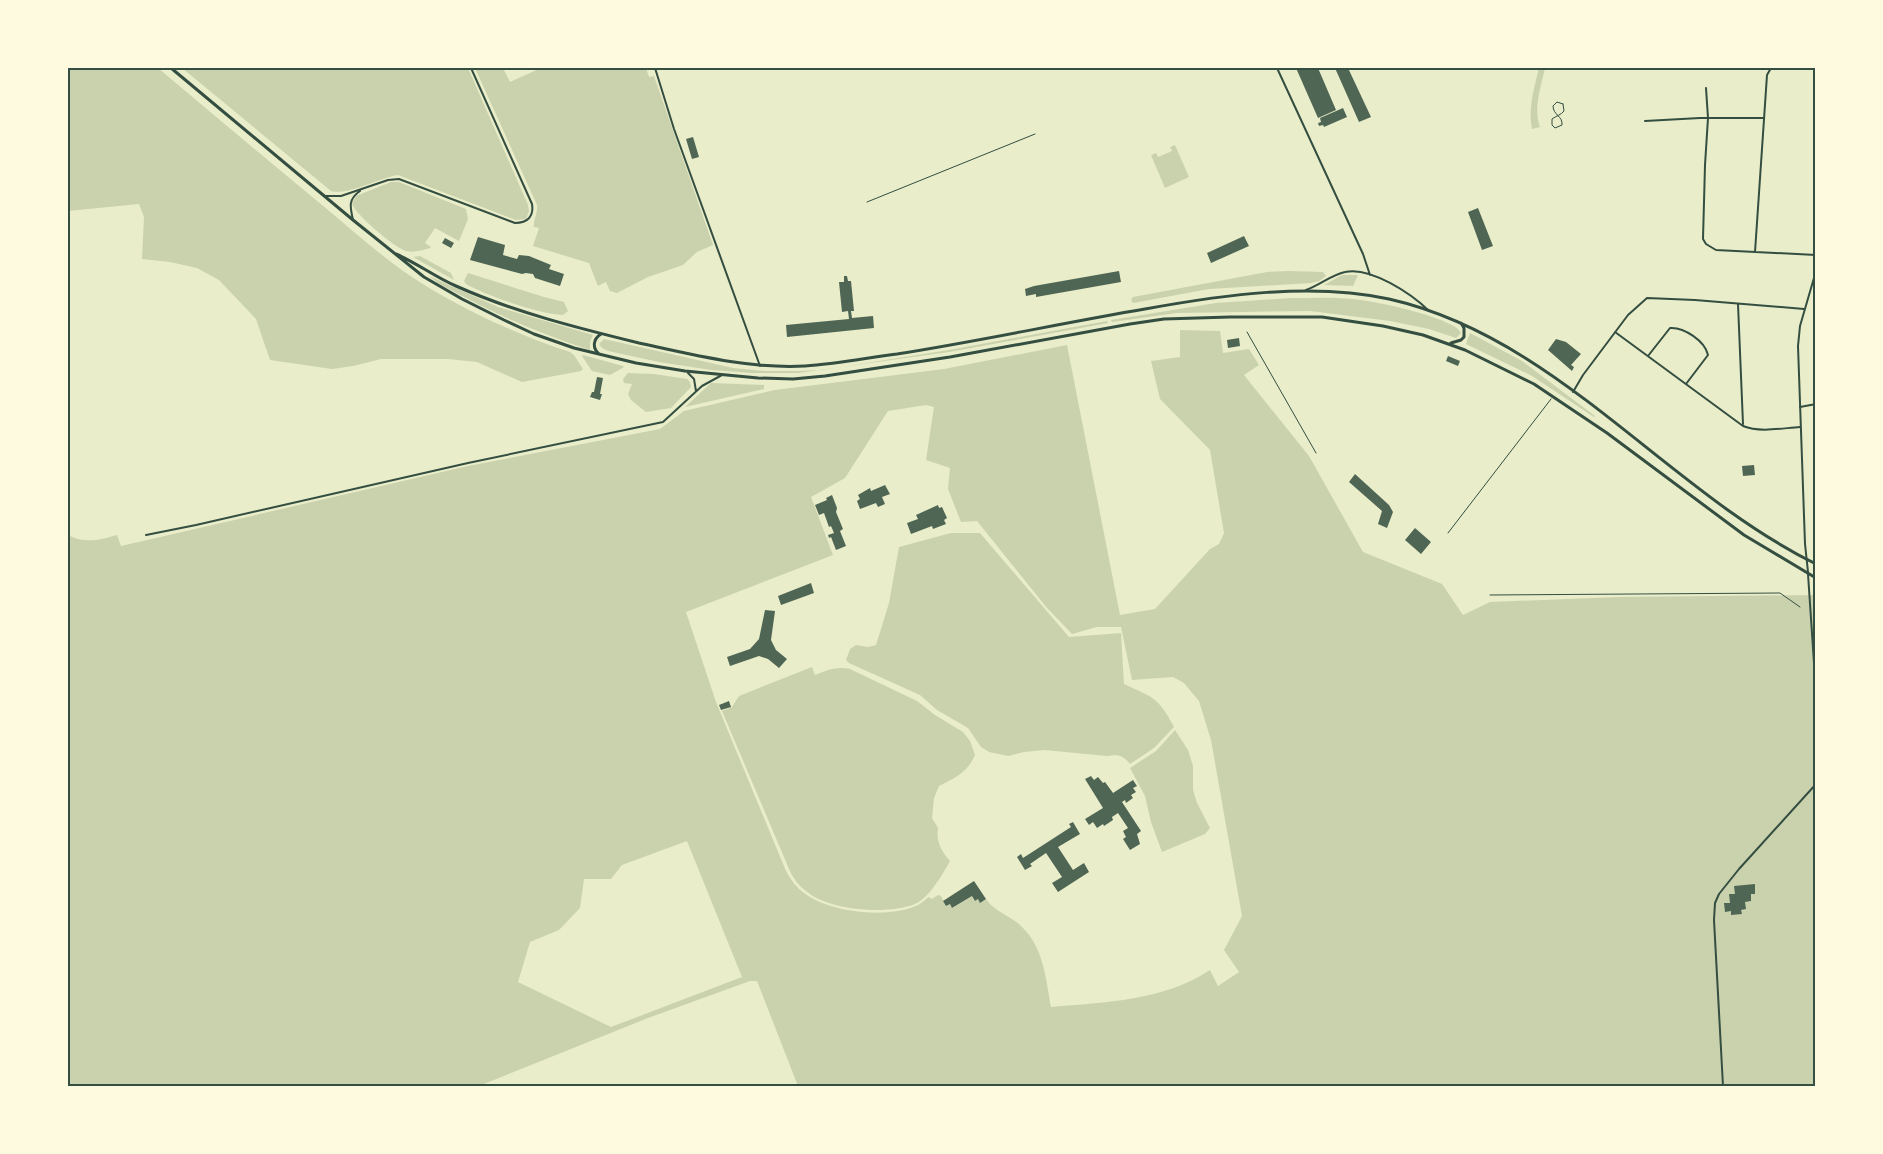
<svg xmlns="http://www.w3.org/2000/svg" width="1883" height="1154" font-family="Lora,serif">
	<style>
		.green { fill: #cad2ad; fill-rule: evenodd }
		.building { fill: #4f6655 }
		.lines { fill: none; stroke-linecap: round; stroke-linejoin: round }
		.path { stroke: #344e41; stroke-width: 1 }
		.service { stroke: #344e41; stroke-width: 1 }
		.minor { stroke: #344e41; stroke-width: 2 }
		.tertiary { stroke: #344e41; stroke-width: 2 }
		.trunk { stroke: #344e41; stroke-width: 3 }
		.neatline { fill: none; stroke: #344e41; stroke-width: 2 }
	</style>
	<rect width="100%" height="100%" fill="#e9edc9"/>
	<!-- green -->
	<path class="green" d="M68,68h90c55,46 109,92 164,137 34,28 66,58 104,81 46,28 93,49 144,66l4,3 9,14 -2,2 -59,11 -45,-20 -29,-3h-67l-28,7 -21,3 -62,-9 -14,-41 -37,-39 -22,-12 -27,-6 -28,-3 2,-42 -5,-13 -71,7z
		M182,68h286l60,137 1,6 -3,8 -10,1 -118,-45c-19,3 -51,21 -67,16z
		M475,68h28l7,14 31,-14h105l3,9 5,-1 59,169 -16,7 -14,13 -35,12 -31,16 -7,-2 -4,-9 -8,4 -9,-23 -56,-17 6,-18 -5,-1c-1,-7 4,-14 3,-22z
		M1539,68h6c-4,19 -12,40 -5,59l-8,2c-4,-22 2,-40 7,-61z
		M1175,145l14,32 -24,11 -14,-33 5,-2 2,4 14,-6 -2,-4z
		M391,182h8l67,27 2,10 -9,22 -24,-13 -10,15 6,4 -1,1c-7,2 -17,5 -24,3 -11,-3 -50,-36 -54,-47l4,-8z
		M420,256l31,17 3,7 -41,-23z
		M1289,271l34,1 3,4 -7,5 -8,2 -102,6 -76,14 -2,-3 2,-3 134,-25z
		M468,273l76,24 20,5 4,9 -5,4c-25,-1 -75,-19 -97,-31l-2,-3z
		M1342,275h16l-5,11 -29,-1z
		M429,276l69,31 95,28 -3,7v8c-42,-14 -82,-30 -122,-51 -13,-7 -29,-14 -39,-23z
		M1292,298c20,0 40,-1 61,1 18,1 103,19 108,34l-5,5 -27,-9 -39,-8 -80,-10 -133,2 -65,9 -1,-2 105,-17z
		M1107,321l1,2 -159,29 -151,21h-46l-41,-3 -52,-8 -51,-11 -6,-3 -3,-4 5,-5 129,29 31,3h34l24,-1 127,-20z
		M1180,330l40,1 3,22 26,-4 10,16 -15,10 65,81 54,96 79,32 21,31 27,-13 129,-5 196,-2v491h-1017l-41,-105h-7l-102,37 -169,68h-411v-551c17,9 31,5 49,0l4,11 347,-80 192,-37 24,-18 91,-21 169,-21 123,-24 53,270 35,-6 55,-60 9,-5 5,-11 -14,-83 -50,-51 -9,-38 29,-4zM926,405l8,2 -8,53 24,8 -2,21 13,33 16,-1 70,87 25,26 25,-7h24l11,53 41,-3 11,6 15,18 12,39 31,176 -18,34 15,22 -21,14 -8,-16c-47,31 -104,32 -159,37 -5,-27 -7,-58 -28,-79 -11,-12 -27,-15 -37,-29l-6,3 -2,-3 -3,2 -3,-5 -19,12 -3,-4 -4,2 -5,-10 -3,-1 -6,4 -3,-2c-3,2 -7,6 -11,8 -29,14 -88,8 -114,-12 -8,-6 -13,-13 -18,-22l-70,-169 -30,-90 147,-57 -22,-58 34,-19 43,-67zM687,841l55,136 -131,50 -93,-45 12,-40 29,-12 21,-22 4,-29h27l11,-14z
		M1470,333l52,28 73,55 -1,1 -62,-41 -66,-32z
		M583,355l40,11 1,1 -14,8 -18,-4 -10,-15z
		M628,373l26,1 33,5 3,3 1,5 -20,21 -25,4 -15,-12 -3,-6 4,-10 -8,-1 -1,-4z
		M711,383l53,2v4l-79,18z
		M951,533h29l89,104 52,-4 3,51c30,14 34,13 50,43l-20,21 -24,16c-7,-9 -12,-10 -23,-8l-63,-6 -20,2 -16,4 -19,-4 -8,-5 -13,-19 -31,-18 -17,-15 -71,-32 -3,-3 4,-11 6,-4 12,2 8,-2 13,-42 10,-56z
		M812,667l3,8c12,-5 22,-9 35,-6l67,32 18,14 28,17 7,9 5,14c-7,17 -20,23 -36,31l-5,12 -2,20 6,10c-2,13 3,23 12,33 -7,13 -22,38 -35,43 -28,11 -86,7 -109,-13 -8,-6 -13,-13 -17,-22l-67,-158 10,-4 7,-11z
		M1175,730l13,20 5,16v24l4,13 13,25 -5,6 -43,18 -11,-30 -6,-26 -15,-28 26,-17z"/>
	<!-- building -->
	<path class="building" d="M1296,68h22l18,42 -18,8z
		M1335,68h13l23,49 -12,5z
		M1343,108l4,9 -23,10 -1,-2 -4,1 -1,-3 3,-1 -1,-4z
		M693,137l6,20 -7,2 -6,-20z
		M1478,208l15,38 -11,4 -14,-38z
		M1244,236l5,10 -38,17 -4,-10z
		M478,237l27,8 -2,10 14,4 2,-4 10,1 22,9 -2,4 15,5 -4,12 -25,-8 -2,-4 -7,-1 -4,1 -52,-14z
		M445,238l9,5 -3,5 -9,-5z
		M1119,271l2,11 -85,15v-3l-10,2 -1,-7 9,-3z
		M844,276h3l1,5h3l3,30h-3l1,7 21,-2 1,12 -87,9 -1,-12 63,-6 -1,-8 -6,1 -3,-30h5z
		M1239,338l1,8 -12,2 -1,-8z
		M1556,339l10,3 15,12 -10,11 3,2 -2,4 -24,-21z
		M1448,356l12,5 -2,5 -12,-5z
		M597,377l6,1 -3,16h2l-2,6 -10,-3 2,-5h2z
		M1754,465l1,10 -12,1 -1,-10z
		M1355,474l34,31 4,7 -6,16 -9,-4 4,-13 -33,-29z
		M885,485l5,9 -8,3 3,7 -7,3 -2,-4 -16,6 -3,-8 3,-2 -2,-4 12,-7 1,3z
		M832,495l5,13 -1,4 7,17 -3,2 6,15 -10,4 -5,-13 -2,1 -1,-3 6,-2 -3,-7 -2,1 -5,-14 -5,2 -4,-10 12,-5 -1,-2z
		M938,505l1,3 3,-1 5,11 -3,2 2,4 -13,5 -1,-3 -21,8 -4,-11 11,-4 -2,-4z
		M1415,528l16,14 -10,12 -16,-14z
		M811,583l3,10 -33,12 -3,-9z
		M765,610l10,1 -4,29 5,10 11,9 -8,9 -11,-9 -9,-3 -29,10 -3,-9 23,-8 9,-10z
		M729,701l2,6 -10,3 -2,-5z
		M1091,776l3,4 4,-3 5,6 2,-1 8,11 20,-13 4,6 -4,2 3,4 -5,3 2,3 -7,5 -1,-3 -3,2 19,29 -4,3 3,10 -10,6 -7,-11 3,-2 -3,-6 5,-3 -10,-15 -6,4 1,3 -9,6 -1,-2 -6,4 -4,-6 -4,3 -4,-6 18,-11 -18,-29z
		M1073,822l7,12 -22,13 15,23 11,-7 5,9 -31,20 -6,-9 10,-6 -16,-24 -16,11 2,2 -7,4 -8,-13 4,-3 2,4 48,-31 -2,-3z
		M974,881l12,18 -6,4 -2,-4 -3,2 -3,-5 -20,12 -2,-4 -4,2 -3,-5z
		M1755,884v10h-4v7l-6,1 1,7 -5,1 1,4 -11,1v-4l-6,1 -1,-9h6l-1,-9h6l-1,-8z"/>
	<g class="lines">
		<!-- path -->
		<path class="path" d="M867,202l168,-68"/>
		<!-- service -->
		<path class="service" d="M1563,104l1,7c-3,4 -8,5 -12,8v6l3,3 7,-3c1,-9 -9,-10 -9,-19l4,-4 6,2
			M1247,332l69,121
			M1448,533l103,-134
			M1490,595l290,-2 20,14"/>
		<!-- minor -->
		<path class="minor" d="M655,68l19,61 86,237
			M1706,88l2,30 -3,47 -2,74 3,5 10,6 100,5
			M1645,121l55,-3h64
			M326,196h15l47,-16 11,-1 116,44c13,0 19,-7 17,-19l-61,-136
			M353,220c-3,-13 -5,-21 7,-29
			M1755,252l12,-177 4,-7
			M1738,304l5,120
			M1615,332l128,94c17,7 40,2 57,1
			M1648,356l22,-28c14,-1 35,13 38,27l-22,29
			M688,373l6,6 2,12
			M1573,392l10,-17 45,-60 19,-17 48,2 109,9
			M1800,407l16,-3
			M146,535l50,-10 272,-62 195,-41 39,-36 20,-11
			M1808,574l8,119
			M1723,1086l-9,-166 1,-17 4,-9 20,-25 77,-85"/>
		<!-- tertiary -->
		<path class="tertiary" d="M1277,68l86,186 7,21
			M1306,290c14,-5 25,-15 39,-18 25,-6 67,22 84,39
			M1808,572l-3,-28 -7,-198 2,-20 16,-55"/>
		<!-- trunk -->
		<path class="trunk" d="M171,68l182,152 71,57 38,22 42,21 30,14 40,14 62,15 49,8 73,7 35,1 32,-3 125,-19 180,-33 34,-5 66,-2h92l61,9 40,9 42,15 69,34 73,49 137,102 72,43
			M396,254c21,9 39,23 60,32 58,26 122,42 183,57 55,12 110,26 166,23 31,-2 61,-8 92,-12 83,-13 165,-31 248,-45 77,-14 167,-27 244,-10 168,38 277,191 427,265
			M1451,343l10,-3 3,-3v-9l-3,-5
			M599,354c-7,-6 -6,-15 2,-20"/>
	</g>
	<!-- border -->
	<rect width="1883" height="1154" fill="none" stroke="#fefae0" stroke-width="138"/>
	<rect x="69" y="69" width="1745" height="1016" class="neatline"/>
</svg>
